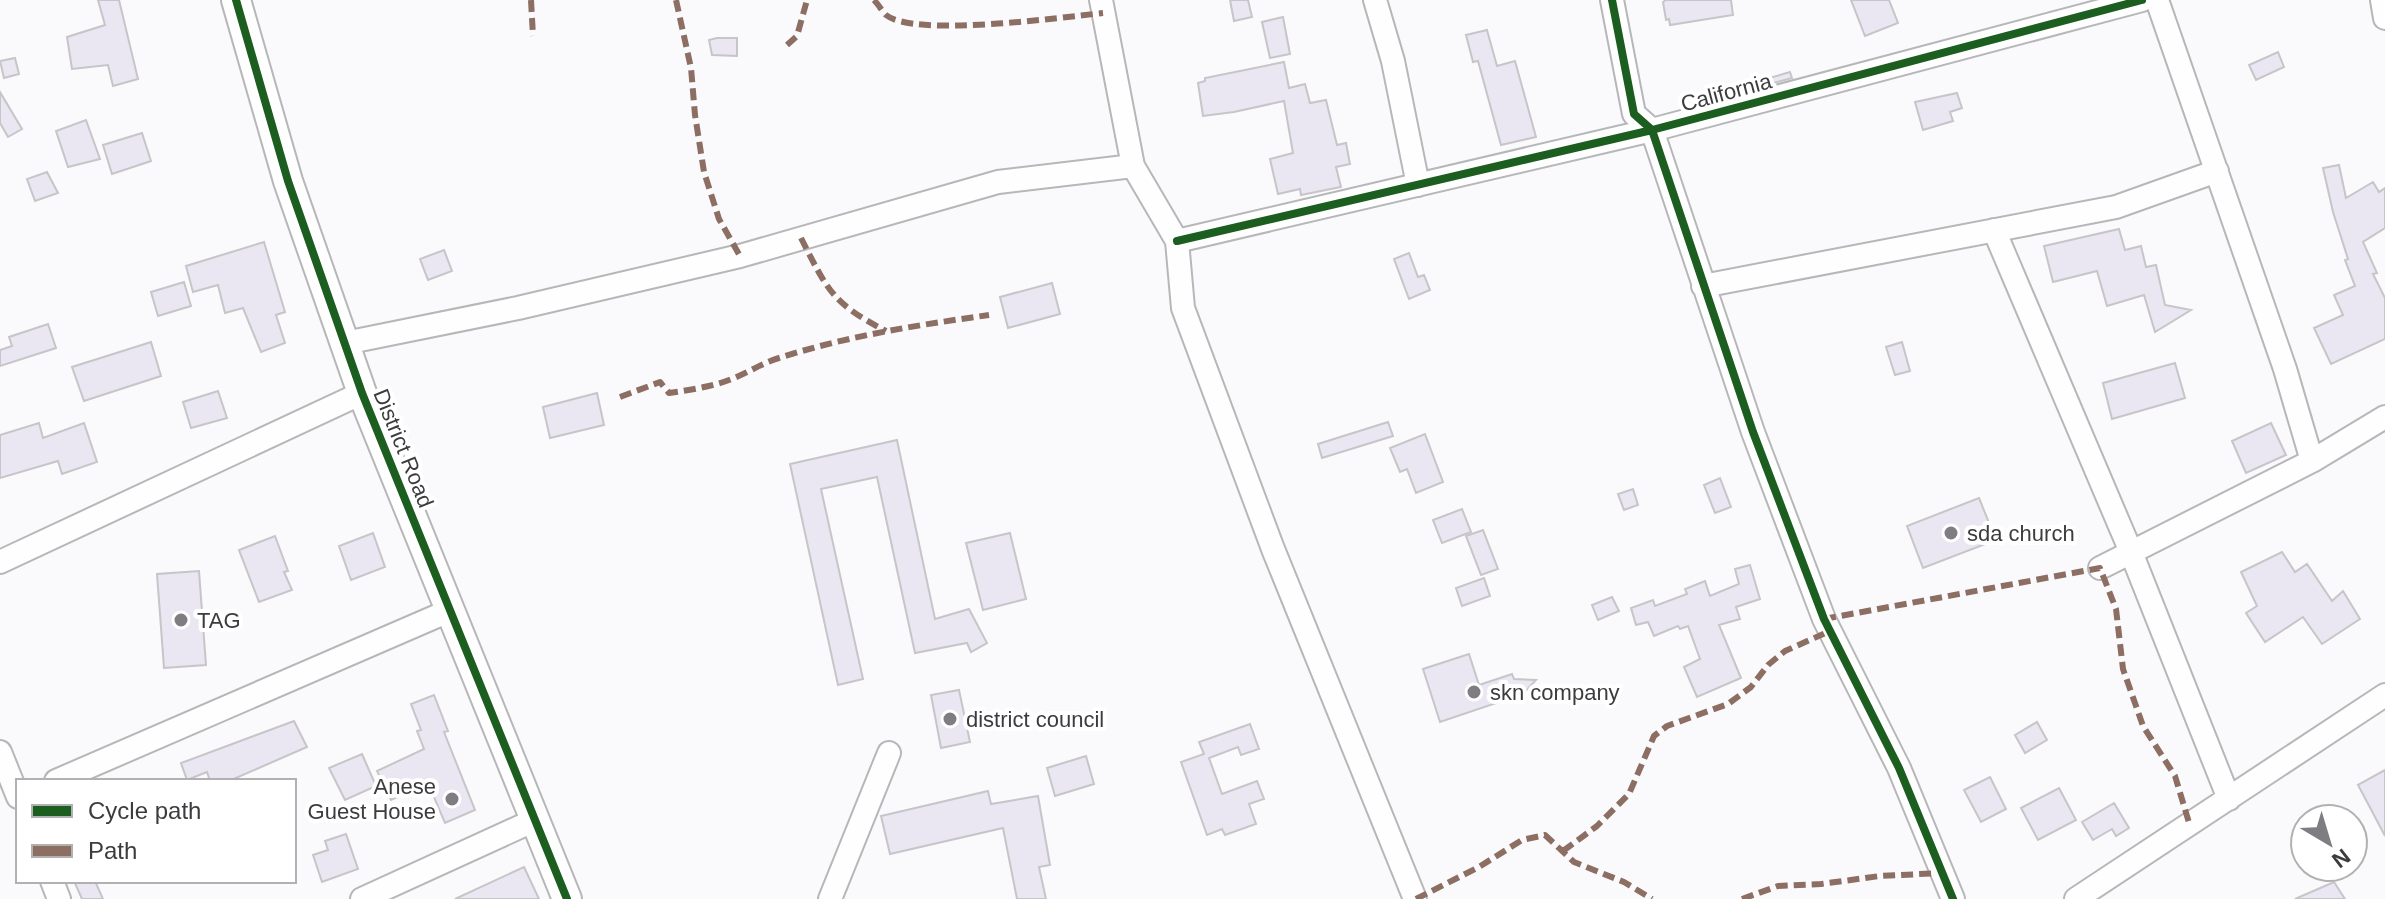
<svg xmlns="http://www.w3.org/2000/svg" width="2385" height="899" font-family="Arial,sans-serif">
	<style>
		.building { fill: #eae6f2; stroke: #c6c5c8; stroke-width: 2 }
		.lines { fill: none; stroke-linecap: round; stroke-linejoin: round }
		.minor-casing { stroke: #b7b7b9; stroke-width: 26 }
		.tertiary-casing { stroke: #b7b7b9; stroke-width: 32 }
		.minor { stroke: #fefeff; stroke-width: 22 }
		.tertiary { stroke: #fefeff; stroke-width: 28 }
		.quiet { stroke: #8d6e63; stroke-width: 6; stroke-dasharray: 12 6; stroke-linecap: butt }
		.cycleway-casing { stroke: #fff; stroke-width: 13 }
		.cycleway { stroke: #1b5e20; stroke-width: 8 }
		.poi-dot { fill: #7e7e82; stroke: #fff; stroke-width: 3 }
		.labels { text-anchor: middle; stroke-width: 8; stroke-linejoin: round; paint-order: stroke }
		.street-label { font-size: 22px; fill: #3c3c3f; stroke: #fff }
		.poi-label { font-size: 22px; fill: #3c3c3f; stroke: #fff; text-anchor: start }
	</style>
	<rect width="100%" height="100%" fill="#fafafd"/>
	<!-- building -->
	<path class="building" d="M98,0h21l19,79 -25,7 -5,-21 -36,4 -5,-32 38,-12z
		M1230,0h18l4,17 -18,4z
		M1666,0h65l2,15 -63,10 -1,-6 -3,1 -3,-18z
		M1851,0h38l9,23 -33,13z
		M1283,17l7,37 -20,4 -8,-36z
		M1487,30l10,36 18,-5 21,76 -35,8 -23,-84 -5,1 -7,-27z
		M717,38h20v18l-25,-1 -3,-15z
		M2278,52l6,15 -28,13 -7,-15z
		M15,58l4,16 -15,4 -4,-17z
		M1284,62l5,26 16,-4 5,19 16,-3 11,45 9,-2 4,21 -14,3 5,20 -40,8 -1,-6 -22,5 -8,-35 23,-6 -9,-52 -50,11 -31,4 -5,-33 7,-2v-3z
		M1790,72l2,6 -34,9 -2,-5z
		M0,92l22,37 -14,8 -8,-14z
		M1957,93l5,15 -12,4 3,9 -30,9 -8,-28z
		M86,120l14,39 -32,8 -12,-36z
		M142,133l9,28 -39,13 -9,-29z
		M2339,165l7,33 27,-16 6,10 6,-4v40l-22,14 14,31 -4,1 12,24v41l-54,25 -17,-36 29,-13 -9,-20 21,-9 -10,-26 3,-1 -15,-47 -10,-44z
		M47,172l11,21 -23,8 -8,-22z
		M2119,229l6,21 16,-4 5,21 10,-2 9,40 26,5 -36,22 -11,-37 -37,11 -10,-35 -44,11 -9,-36z
		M264,242l21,70 -9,3 9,28 -24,9 -18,-44 -18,5 -7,-28 -25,7 -7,-26z
		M444,250l8,21 -24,9 -8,-21z
		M1409,253l9,24 6,-2 6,15 -21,9 -15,-40z
		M184,282l7,24 -33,10 -7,-24z
		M1052,283l8,31 -52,14 -8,-31z
		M48,324l8,24 -56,18v-16l12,-4 -3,-9z
		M151,342l10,34 -77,25 -12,-34z
		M1902,342l8,29 -15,4 -9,-28z
		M2175,363l10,35 -73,21 -9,-36z
		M218,391l9,27 -36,10 -8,-26z
		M597,393l7,32 -54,13 -7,-31z
		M1388,422l5,14 -71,22 -4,-14z
		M39,423l4,15 41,-15 13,39 -35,12 -4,-13 -58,17v-43z
		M2271,423l15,32 -40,18 -14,-32z
		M1425,434l18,48 -27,11 -9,-24 -7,3 -10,-24z
		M897,440l38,179 34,-10 18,34 -16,9 -4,-9 -52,10 -38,-176 -56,12 42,190 -25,6 -48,-221z
		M1720,478l11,29 -16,6 -11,-28z
		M1633,489l5,16 -14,5 -6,-16z
		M1979,498l17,42 -73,28 -16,-42z
		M1462,509l9,23 -29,11 -9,-23z
		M1483,530l15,39 -17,6 -15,-39z
		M373,533l12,34 -34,13 -12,-34z
		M1010,533l16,66 -43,11 -17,-67z
		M275,536l13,35 -4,1 8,18 -33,12 -20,-52z
		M2282,552l13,20 12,-8 25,37 11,-10 17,28 -38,25 -19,-27 -38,25 -19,-29 11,-7 -16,-34z
		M1750,565l10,34 -24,8 4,12 -21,6 22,53 -44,19 -13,-30 16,-8 -12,-33 -8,3 -2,-3 -24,10 -6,-14 -12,3 -5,-17 22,-8 2,6 32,-12 -2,-5 20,-8 5,15 29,-12 -4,-15z
		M199,571l7,94 -42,3 -7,-94z
		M1484,578l6,18 -28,10 -6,-18z
		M1612,597l7,14 -21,9 -6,-15z
		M1469,654l10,31 33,-11 2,5 22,1 -13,14 -83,28 -17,-53z
		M959,690l11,52 -29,6 -10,-53z
		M434,695l14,36 -4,1 31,78 -30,13 -17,-40 -37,17 -14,-29 47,-22 -7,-18 4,-1 -10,-26z
		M294,721l13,26 -78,34h-19l-3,-9 -20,8 -6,-17z
		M2037,722l10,18 -22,13 -10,-18z
		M1250,724l9,25 -18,6 -3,-8 -29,11 13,36 35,-13 7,18 -15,5 7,20 -31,11 -3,-6 -15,6 -26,-73 23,-8 -5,-12z
		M362,754l14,32 -31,14 -16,-32z
		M1086,756l8,28 -39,12 -8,-28z
		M2385,770v66l-27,-51z
		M1990,777l16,32 -25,13 -17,-32z
		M2059,788l17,32 -38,20 -17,-32z
		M988,791l3,13 47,-8 12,69 -11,2 7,32h-29l-14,-71 -113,26 -9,-38z
		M2114,803l15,25 -13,8 -4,-7 -19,11 -11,-18z
		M346,834l12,35 -36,13 -9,-27 15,-5 -3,-9z
		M524,867l15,32h-84z
		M74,881h21l8,18h-21z
		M2334,882l11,17h-50z"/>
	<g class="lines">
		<defs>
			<path id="minor" d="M1101,0l32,166 44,75 6,67 90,241 142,350
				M1375,0l18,61 25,124
				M1612,0l22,114 18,16 101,302 71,187 75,149 54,131
				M2157,0l128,369 27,92
				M2382,0l3,18
				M1994,230l137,322 98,247
				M1177,241l475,-111 490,-130
				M1703,286l413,-79 101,-36
				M345,343l173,-35 222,-52 258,-74 135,-16
				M0,562l362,-169
				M2100,568l212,-107 73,-44
				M0,752l18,45
				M56,781l395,-171
				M52,881l7,18
				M362,899l173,-79
				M830,899l59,-146
				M2076,899l309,-204"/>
			<path id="tertiary" d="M236,0l52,181 74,212 205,506"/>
		</defs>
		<!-- minor casing -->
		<use href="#minor" class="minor-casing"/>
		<!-- tertiary casing -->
		<use href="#tertiary" class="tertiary-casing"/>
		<!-- minor -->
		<use href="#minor" class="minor"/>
		<!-- tertiary -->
		<use href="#tertiary" class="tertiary"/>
		<!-- quiet -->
		<path class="quiet" d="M531,0l2,36
			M676,0l15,68 4,47 9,57 15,47 21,37
			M874,0c4,4 8,11 12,15 29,23 177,2 217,-2
			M787,45l10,-9 10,-36
			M801,238c27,53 31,65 85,93
			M620,397l40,-15 9,11c20,-3 41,-6 60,-13 17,-6 33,-17 50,-22 68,-22 139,-33 210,-43
			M1824,619l276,-51 16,41 7,60 20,57 32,50 15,50
			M1563,851l34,-25 32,-32 25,-58 13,-10 61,-22 23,-17 17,-22 17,-14 45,-20
			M1416,899l63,-32 43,-27 23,-5 29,27 50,20 28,17
			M1742,899l36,-13 43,-2 59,-8 62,-3"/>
		<defs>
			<path id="cycleway" d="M236,0l52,181 74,212 205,506
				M1612,0l22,114 18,16 101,302 71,187 75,149 54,131
				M1177,241l475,-111 490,-130"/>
		</defs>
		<!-- cycleway casing -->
		<use href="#cycleway" class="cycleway-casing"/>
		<!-- cycleway -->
		<use href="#cycleway" class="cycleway"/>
	</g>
	<!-- markers -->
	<g class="poi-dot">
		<circle cx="1951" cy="533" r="8"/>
		<circle cx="181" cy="620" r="8"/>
		<circle cx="1474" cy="692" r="8"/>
		<circle cx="950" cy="719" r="8"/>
		<circle cx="452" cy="799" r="8"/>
	</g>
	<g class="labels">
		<!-- street labels -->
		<g class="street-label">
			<text transform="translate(1726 92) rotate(-15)" y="8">California</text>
			<text transform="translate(404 448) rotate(68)" y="8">District Road</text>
		</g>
		<!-- poi labels -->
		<g class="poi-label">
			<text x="1967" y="541">sda church</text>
			<text x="197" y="628">TAG</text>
			<text x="1490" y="700">skn company</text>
			<text x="966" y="727">district council</text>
			<text x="436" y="794" text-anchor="end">Anese<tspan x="436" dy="25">Guest House</tspan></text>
		</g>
	</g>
	<!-- legend -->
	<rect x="16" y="779" width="280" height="104" fill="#ffffff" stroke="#b1b1b2" stroke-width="2"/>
	<rect x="32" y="805" width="40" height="12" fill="#1b5e20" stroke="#b1b1b2" stroke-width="2"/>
	<text x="88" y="819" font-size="24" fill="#3c3c3f">Cycle path</text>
	<rect x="32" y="845" width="40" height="12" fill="#8d6e63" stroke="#b1b1b2" stroke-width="2"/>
	<text x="88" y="859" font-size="24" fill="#3c3c3f">Path</text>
	<!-- north arrow -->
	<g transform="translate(2329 843) rotate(142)"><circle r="38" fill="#ffffff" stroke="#b1b1b2" stroke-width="2"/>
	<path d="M0-6L14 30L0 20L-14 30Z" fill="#7e7e82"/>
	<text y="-12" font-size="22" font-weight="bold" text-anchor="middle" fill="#3c3c3f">N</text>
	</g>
</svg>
